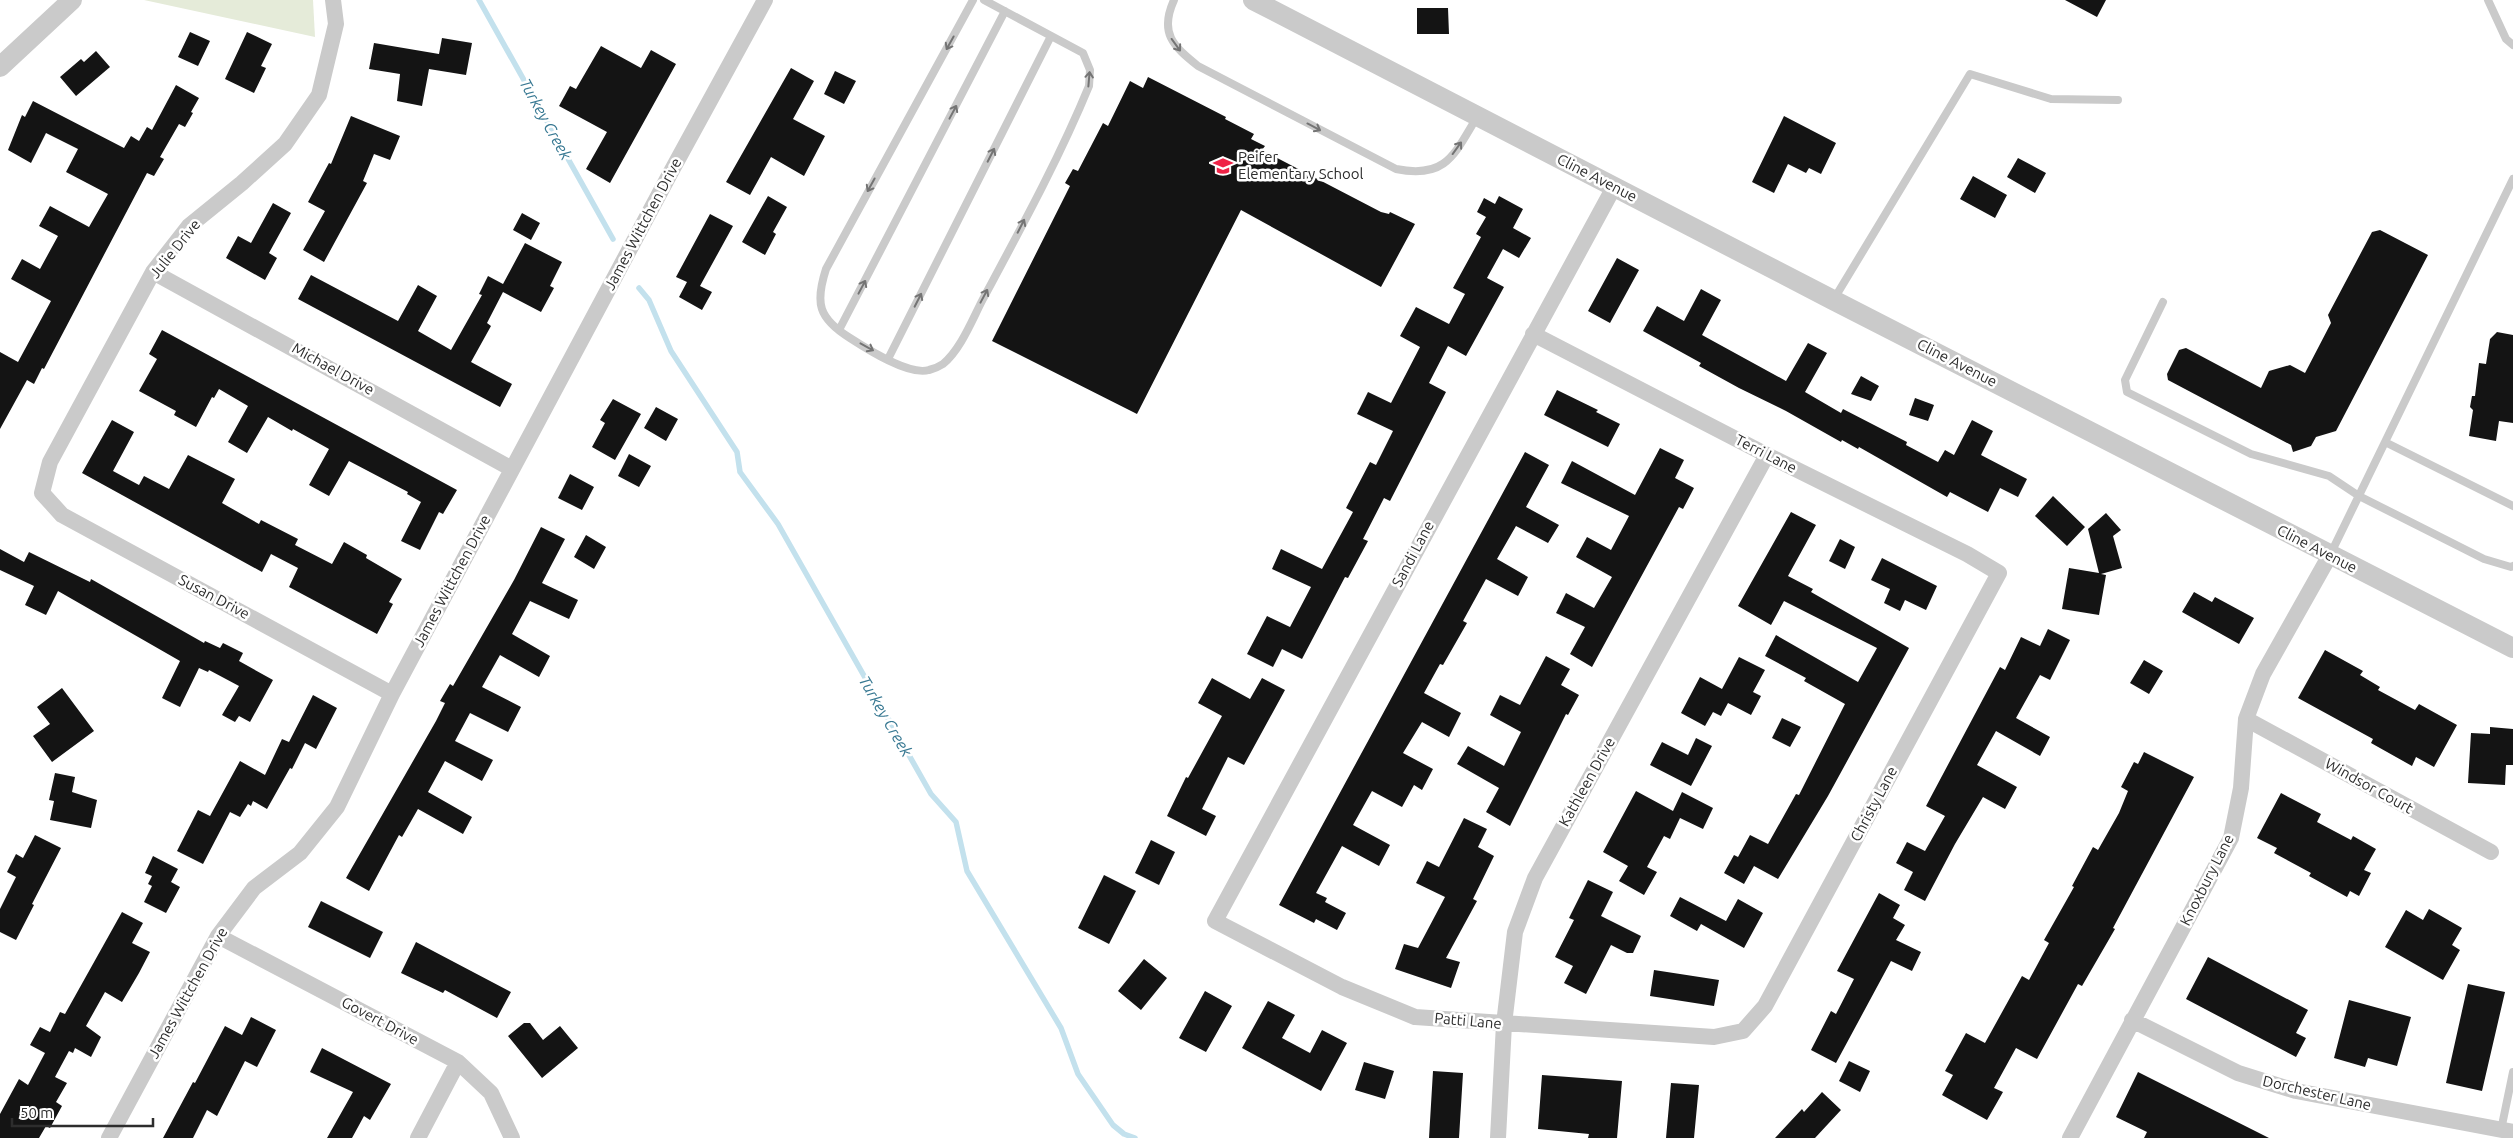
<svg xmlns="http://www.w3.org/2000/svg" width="2513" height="1138" font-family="Ubuntu,sans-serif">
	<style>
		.green { fill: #e5ebd9 }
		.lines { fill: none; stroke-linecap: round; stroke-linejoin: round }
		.stream { stroke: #c3e1ed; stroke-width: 5.5 }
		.building { fill: #141414 }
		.service { stroke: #cacaca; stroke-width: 8 }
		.minor { stroke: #cacaca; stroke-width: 16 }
		.tertiary { stroke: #cacaca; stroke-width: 20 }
		.oneway { stroke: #747474 }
		.labels { text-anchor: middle; stroke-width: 5; stroke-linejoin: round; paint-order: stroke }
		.poi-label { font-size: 15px; fill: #2d2d2d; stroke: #fff; text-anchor: start }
		.street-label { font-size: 15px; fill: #2d2d2d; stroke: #fff }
		.water-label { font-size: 16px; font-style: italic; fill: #377892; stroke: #fff }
	</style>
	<rect width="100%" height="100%" fill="#fff"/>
	<!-- green -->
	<path class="green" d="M144,0h169l2,37z"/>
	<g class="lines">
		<!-- stream -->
		<path class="stream" d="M479,0l134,239
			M639,288l10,12 22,51 66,101 3,20 38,52 153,270 25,28 11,49 94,157 17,46 35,51 11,9 11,4"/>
	</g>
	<!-- building -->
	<path class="building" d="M2065,0h41l-9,17z
		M1417,8h31l1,26h-32z
		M190,32l20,9 -12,25 -20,-9z
		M247,32l25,12 -11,22 5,2 -12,25 -29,-14z
		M442,38l30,5 -6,32 -37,-6 -7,37 -25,-5 3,-27 -31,-5 5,-26 65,11z
		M601,46l40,22 10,-18 25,14 -66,119 -24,-14 21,-37 -48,-26 11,-20 6,3z
		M96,51l14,16 -34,29 -16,-19 21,-18 3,3z
		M791,68l23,13 -21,38 32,17 -21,40 -33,-19 -21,38 -24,-13z
		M835,71l21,10 -12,23 -20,-10z
		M1148,77l78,40 -1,2 29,15 -3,5 14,7 -3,4 119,62 8,2 1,-2 25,12 -34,63 -140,-77 -104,204 -145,-73 78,-155 -5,-3 8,-14 5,2 25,-48 5,3 22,-45 13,7z
		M176,85l23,13 -8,14 2,1 -8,14 -6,-3 -19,33 4,2 -10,17 -7,-3 -103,196 -2,-1 -8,16 -7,-4 -27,49v-77l18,10 33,-61 -40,-22 11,-20 18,10 18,-33 -19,-10 11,-20 39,21 19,-33 -42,-22 12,-23 -32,-16 -15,30 -23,-13 14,-35 3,2 8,-16 91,47 7,-12 8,5 8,-14 5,3z
		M351,116l49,20 -10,24 -16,-6 -11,27 4,2 -43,79 -21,-12 22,-39 -17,-9 21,-39 2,1z
		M1784,116l52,27 -15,31 -12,-6 -3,5 -18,-9 -14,29 -22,-11z
		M2018,158l28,15 -11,20 -28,-16z
		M1973,176l34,19 -12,23 -35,-19z
		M768,196l19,11 -14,25 3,2 -11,21 -23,-13z
		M1499,196l24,13 -10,19 18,10 -12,20 -16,-9 -16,29 17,9 -38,69 -18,-10 -19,37 17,9 -56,109 -6,-3 -21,41 5,2 -20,37 -3,-1 -43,82 -20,-10 -9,18 -26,-13 20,-38 23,11 21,-40 -39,-18 9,-20 41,20 31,-57 -7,-4 24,-46 6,3 17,-34 -36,-17 11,-22 23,11 29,-56 -20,-11 16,-29 33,17 16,-30 -12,-6 28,-51 -5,-3 10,-17 -9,-5 7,-14 11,6z
		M273,203l18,10 -22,40 8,5 -12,22 -39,-22 12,-22 13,7z
		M522,213l18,10 -9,17 -18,-10z
		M710,214l23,12 -33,60 12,6 -10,18 -23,-13 8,-15 -11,-5z
		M2380,230l48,25 -92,176 -20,6 -5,9 -18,6 -2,-7 -123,-65 -1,-6 12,-24 7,-2 75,40 8,-17 21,-6 15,8 26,-50 -3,-8 44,-83z
		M525,243l37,19 -12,24 4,2 -13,24 -38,-20 -16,31 4,3 -20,36 41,22 -12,23 -202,-108 13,-24 87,46 20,-36 19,11 -19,35 33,19 31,-55 -3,-1 9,-18 15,8z
		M1617,258l22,12 -29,53 -22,-12z
		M1701,289l20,11 -19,35 84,46 22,-38 19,10 -22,39 36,21 2,-4 64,33 -1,3 32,17 7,-12 9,5 18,-35 21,11 -12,24 46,24 -9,18 -18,-9 -12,24 -38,-20 -3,5 -88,-50 -1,2 -16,-9 -1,2 -55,-31 -47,-23 -40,-22 2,-3 -58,-32 14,-25 27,15z
		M162,330l295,160 -14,24 -4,-2 -19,38 -19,-9 20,-39 -14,-8 1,-2 -59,-31 -20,35 -20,-11 20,-36 -36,-20 -1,2 -24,-14 -21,36 -19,-11 20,-36 -29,-17 -5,9 -2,-1 -16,30 -22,-12 2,-4 -37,-20 18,-32 -8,-5z
		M2497,332l16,3v88l-14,-2 -3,20 -27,-5 4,-26 -3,-3 2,-11h3l4,-33 7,1 4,-25z
		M1861,376l18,10 -8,15 -20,-7z
		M1557,390l41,20 -2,2 24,12 -12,23 -64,-32z
		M1915,398l19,7 -6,16 -19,-6z
		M613,399l28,15 -26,46 -23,-13 13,-24 -5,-3z
		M656,407l22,12 -12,22 -22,-13z
		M112,420l22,12 -21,39 26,14 5,-9 25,13 19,-34 47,24 -13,24 37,21 2,-4 37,19 -3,6 37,19 12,-22 23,13 -1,3 36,21 -13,23 4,2 -16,30 -88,-47 9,-19 -27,-14 -9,18 -180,-99z
		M1660,448l24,12 -9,18 19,10 -11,21 -4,-2 -87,160 -22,-13 15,-27 -29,-14 10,-20 28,15 18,-31 -36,-20 11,-20 24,13 18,-34 -68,-33 11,-22 63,34z
		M1525,452l24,13 -23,42 33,18 -11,18 -32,-17 -19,33 31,18 -10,19 -32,-17 -23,42 4,2 -24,42 -3,-1 -16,29 37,20 -12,24 -27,-15 -19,31 30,16 -11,21 -8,-5 -12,22 -30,-16 -19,34 37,20 -11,21 -37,-20 -26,47 11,5 -2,4 21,11 -9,17 -21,-11 -2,4 -35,-18z
		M629,454l22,12 -12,21 -21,-11z
		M570,474l24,13 -12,23 -24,-12z
		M2053,496l32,31 -18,19 -32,-30z
		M1791,512l25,13 -28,51 25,13 -2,3 98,56 -81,148 -50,83 -24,-13 -10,18 -20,-11 10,-18 4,2 12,-22 18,9 28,-50 3,1 46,-91 -41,-23 2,-3 -41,-22 11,-21 82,47 19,-34 -93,-47 -13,24 -33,-19z
		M2106,513l15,17 -8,6 9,32 -21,6 5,1 -7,40 -37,-6 7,-41 30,5 -11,-44z
		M541,527l24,12 -23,44 36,17 -9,19 -39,-18 -18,33 38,22 -11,21 -39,-22 -18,32 39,20 -13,25 -38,-19 -15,28 38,19 -11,21 -37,-20 -17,31 44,25 -9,17 -45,-25 -16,28 -3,-2 -30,56 -23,-13 90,-157 9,-18 -5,-2 10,-17 3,2 61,-106z
		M586,535l20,12 -12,22 -20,-12z
		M1840,539l15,8 -10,22 -16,-8z
		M0,549l24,13 5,-10 61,30 1,-3 113,64 1,-2 15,7 3,-5 20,10 -4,8 34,19 -23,42 -11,-6 -4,6 -13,-7 17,-29 -30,-16 -1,2 -9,-4 -19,39 -18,-9 18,-37 -122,-70 -12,24 -21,-10 9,-19 -34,-16z
		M1882,558l55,28 -11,24 -21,-10 -5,11 -16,-8 6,-14 -19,-9z
		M2194,592l18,10 3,-5 39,21 -15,26 -57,-32z
		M2048,629l22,11 -20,40 -10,-5 -24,43 34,19 -10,19 -44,-25 -19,34 40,22 -12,22 -22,-12 -28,47 -30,57 -21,-11 9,-18 -17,-9 11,-21 18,9 20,-35 -19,-10 74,-139 5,3 16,-33 19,9z
		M2325,650l38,21 -3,4 20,12 -2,3 37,20 4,-6 38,21 -23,42 -18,-10 -4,9 -41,-23 2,-4 -75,-41z
		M1546,656l24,13 -9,16 18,10 -11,20 -2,-1 -56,112 -24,-14 13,-24 -42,-24 11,-18 36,20 17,-34 -31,-17 10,-20 20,10z
		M1739,657l26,13 -12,22 8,4 -10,19 -23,-12 -7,13 -8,-4 -8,14 -24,-13 19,-36 22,12z
		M2144,660l19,11 -14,23 -19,-11z
		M1212,678l38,21 12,-21 23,12 -41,75 -16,-8 -26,52 14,7 -10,20 -39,-20 19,-39 2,1 34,-62 -24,-13z
		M62,688l32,43 -42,31 -19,-26 17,-12 -13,-17z
		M313,695l24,13 -21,41 -11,-6 -13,26 -2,-1 -23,41 -14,-8 -2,5 -3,-2 -8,13 -10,-5 -27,52 -26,-13 21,-41 12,6 30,-55 25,14 17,-36 7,3z
		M1782,718l19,9 -11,20 -18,-9z
		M2490,727l23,2v36h-7l-1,20 -37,-2 3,-50 19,1z
		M1696,738l16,8 -21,40 -41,-21 12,-23 26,13z
		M2144,752l50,25 -81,151 2,1 -33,57 -4,-2 -41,75 -21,-11 -22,40 9,4 -16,28 -45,-25 11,-20 -8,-4 21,-38 19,10 37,-67 7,4 20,-37 -5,-3 30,-53 -2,-1 21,-39 5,3 21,-37 9,-22 -7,-4 13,-25 4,2z
		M55,773l20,4 -3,15 25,8 -6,28 -41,-8 4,-19 -5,-1z
		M1636,791l37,20 9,-19 31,16 -10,21 -23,-11 -10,21 -6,-3 -17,31 10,5 -13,23 -25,-14 9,-15 -25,-14z
		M2281,793l40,21 -4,8 34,18 2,-4 23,13 -12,21 7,3 -12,23 -9,-5 -3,6 -38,-21 2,-3 -37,-20 3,-5 -20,-10z
		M1464,818l23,11 -9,18 16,9 -21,43 4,2 -31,57 14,4 -9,26 -56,-19 9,-25 14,4 27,-51 -29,-14 11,-22 12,6z
		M35,835l26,13 -29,56 2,1 -18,35 -16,-8v-23l16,-32 -9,-5 9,-18 7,4z
		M1151,840l24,12 -16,33 -24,-12z
		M153,856l25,13 -7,13 9,5 -14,26 -22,-11 8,-16 -4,-2 4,-8 -7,-3z
		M1104,875l32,16 -27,53 -31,-16z
		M1588,880l25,12 -12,24 40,20 -8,17h-6l-16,-8 -25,49 -22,-11 9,-17 -18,-9 19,-37 -5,-2z
		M1879,893l21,12 -7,13 12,7 -9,15 25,12 -9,19 -21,-10 -55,102 -25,-13 20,-39 5,3 18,-35 -17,-8z
		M1680,897l46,24 12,-22 25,14 -19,35 -43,-24 -4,7 -27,-15z
		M321,901l62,31 -13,26 -62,-31z
		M2429,909l33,19 -10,17 8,5 -17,30 -58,-33 21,-37 17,10z
		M122,912l21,11 -11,20 18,9 -11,21 -17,29 -17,-10 -19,34 15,11 -10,20 -16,-9 -2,5 -4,-2 -14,26 12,6 -11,19 6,4 -12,22 -4,-2 -7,12h-39v-24l19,-35 9,6 17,-32 -15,-8 10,-18 10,5 10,-20 5,2z
		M416,942l95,50 -14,26 -52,-28 -2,3 -42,-20z
		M2208,957l100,53 -12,23 10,5 -10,19 -110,-58z
		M1144,959l23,19 -26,32 -23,-19z
		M1654,970l65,10 -5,26 -64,-10z
		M2468,984l37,8 -23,99 -36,-8z
		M1205,991l27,15 -26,46 -27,-14z
		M2349,1000l62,17 -14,49 -29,-8 -3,9 -31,-9z
		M1268,1001l27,14 -13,23 28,15 12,-23 25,13 -26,48 -79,-43z
		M251,1017l25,13 -19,37 -12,-6 -28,55 -10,-6 -14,28h-30l30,-56 2,1 30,-57 17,9z
		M524,1023h6l13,17 17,-14 18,22 -36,30 -34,-42z
		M322,1048l69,36 -21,36 -6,-4 -12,22h-25l26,-46 -43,-20z
		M1849,1061l21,10 -10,21 -21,-11z
		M1364,1062l30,9 -9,28 -30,-9z
		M1433,1071l30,2 -4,65h-30z
		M2138,1072l131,66h-125l3,-6 -31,-15z
		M1542,1075l80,6 -5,57h-29l1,-4 -51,-5z
		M1671,1083l28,2 -5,53h-28z
		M1822,1092l19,18 -26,28h-40l27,-29 2,3z"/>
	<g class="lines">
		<!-- service -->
		<path class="service" d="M973,0l-147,269c-11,34 -8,49 24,69 17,11 59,38 79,32 4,-1 11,-4 14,-6 18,-15 29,-44 40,-65 37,-69 76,-140 106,-213l1,-16 -7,-17 -99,-53
			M1174,0c-15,33 -1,46 24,66l198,103c50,10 58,-14 81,-52
			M2488,0l18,39 7,6
			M1834,299l136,-225 81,25 67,1
			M2163,302l-38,78 2,12 124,62 78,22 30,20 125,63 27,8 2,-1
			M839,330l166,-319
			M888,359l163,-323
			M2385,442l128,64
			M2331,553l182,-374
			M2501,1130l12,-58"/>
		<!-- minor -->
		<path class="minor" d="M333,0l3,24 -17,71 -34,49 -43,39 -53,43 -36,46 -103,190 -8,31 20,22 330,179
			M153,272l359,197
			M1533,334l234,121 200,99 32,19 -234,433 -22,25 -29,6 -299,-20 -73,-30 -127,-66 399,-734
			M2246,719l245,133
			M218,936l240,126 33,31 21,45
			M2132,1020l106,53 58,18 217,41
			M109,1138l109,-202 36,-48 46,-35 37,-46 55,-113 280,-524 93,-170
			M418,1138l40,-76
			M1498,1138l6,-114 11,-92 20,-54 232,-423
			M2070,1138l161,-300 10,-50 5,-69 17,-45 67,-119"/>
		<!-- tertiary -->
		<path class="tertiary" d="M1253,0l580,300 680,348
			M0,67l72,-67"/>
	</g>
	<!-- one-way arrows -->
	<defs><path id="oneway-shaft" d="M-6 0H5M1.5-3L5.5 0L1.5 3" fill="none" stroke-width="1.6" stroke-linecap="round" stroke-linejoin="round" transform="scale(1.25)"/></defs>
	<g class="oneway">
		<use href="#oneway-shaft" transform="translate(950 43) rotate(119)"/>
		<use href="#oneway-shaft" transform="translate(1176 45) rotate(54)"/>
		<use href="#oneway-shaft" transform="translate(1089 79) rotate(-85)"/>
		<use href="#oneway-shaft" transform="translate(953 112) rotate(-62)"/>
		<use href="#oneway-shaft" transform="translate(1314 127) rotate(28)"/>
		<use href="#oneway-shaft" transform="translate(1457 148) rotate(-54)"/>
		<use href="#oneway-shaft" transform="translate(991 155) rotate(-63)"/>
		<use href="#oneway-shaft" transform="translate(871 185) rotate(119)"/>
		<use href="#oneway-shaft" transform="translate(1021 226) rotate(-63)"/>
		<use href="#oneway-shaft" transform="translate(862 287) rotate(-62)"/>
		<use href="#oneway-shaft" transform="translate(984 296) rotate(-62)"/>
		<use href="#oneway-shaft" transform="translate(918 300) rotate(-63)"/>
		<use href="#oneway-shaft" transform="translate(867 347) rotate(29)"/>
	</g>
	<!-- icons -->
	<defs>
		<symbol id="school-bare" viewBox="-9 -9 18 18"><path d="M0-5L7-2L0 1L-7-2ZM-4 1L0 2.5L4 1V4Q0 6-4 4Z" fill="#ef2347" stroke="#fff" stroke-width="2.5" paint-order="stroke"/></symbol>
	</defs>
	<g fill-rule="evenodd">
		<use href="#school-bare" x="1209" y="152" width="28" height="28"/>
	</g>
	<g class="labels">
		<!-- poi labels -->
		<g class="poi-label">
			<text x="1238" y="162">Peifer<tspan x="1238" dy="17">Elementary School</tspan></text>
		</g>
		<!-- street labels -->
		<g class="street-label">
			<text transform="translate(1597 178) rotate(27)" y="5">Cline Avenue</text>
			<text transform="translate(643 224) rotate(-62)" y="5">James Wittchen Drive</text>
			<text transform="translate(175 249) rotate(-51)" y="5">Julie Drive</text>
			<text transform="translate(1957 363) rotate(27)" y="5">Cline Avenue</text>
			<text transform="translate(333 369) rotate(29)" y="5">Michael Drive</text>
			<text transform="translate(1766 454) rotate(27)" y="5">Terri Lane</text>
			<text transform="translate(2317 549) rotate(27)" y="5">Cline Avenue</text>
			<text transform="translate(1413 554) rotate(-62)" y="5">Sandi Lane</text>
			<text transform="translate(452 581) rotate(-62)" y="5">James Wittchen Drive</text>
			<text transform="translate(214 597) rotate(28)" y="5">Susan Drive</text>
			<text transform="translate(1587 782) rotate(-61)" y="5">Kathleen Drive</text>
			<text transform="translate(2369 786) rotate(29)" y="5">Windsor Court</text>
			<text transform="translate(1874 804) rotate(-62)" y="5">Christy Lane</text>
			<text transform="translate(2207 880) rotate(-63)" y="5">Knoxbury Lane</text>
			<text transform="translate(188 993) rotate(-61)" y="5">James Wittchen Drive</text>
			<text transform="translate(380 1021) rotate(28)" y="5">Govert Drive</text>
			<text transform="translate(1468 1021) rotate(5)" y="5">Patti Lane</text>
			<text transform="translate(2317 1093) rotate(13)" y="5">Dorchester Lane</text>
		</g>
		<!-- water labels -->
		<g class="water-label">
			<text transform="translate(546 119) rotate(61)" y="6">Turkey Creek</text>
			<text transform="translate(886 716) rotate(60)" y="6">Turkey Creek</text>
		</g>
	</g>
	<!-- scale -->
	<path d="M12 1118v8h141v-8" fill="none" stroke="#2d2d2d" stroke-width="2.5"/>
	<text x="20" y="1118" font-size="15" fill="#2d2d2d" stroke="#ffffff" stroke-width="4" paint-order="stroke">50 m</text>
</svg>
